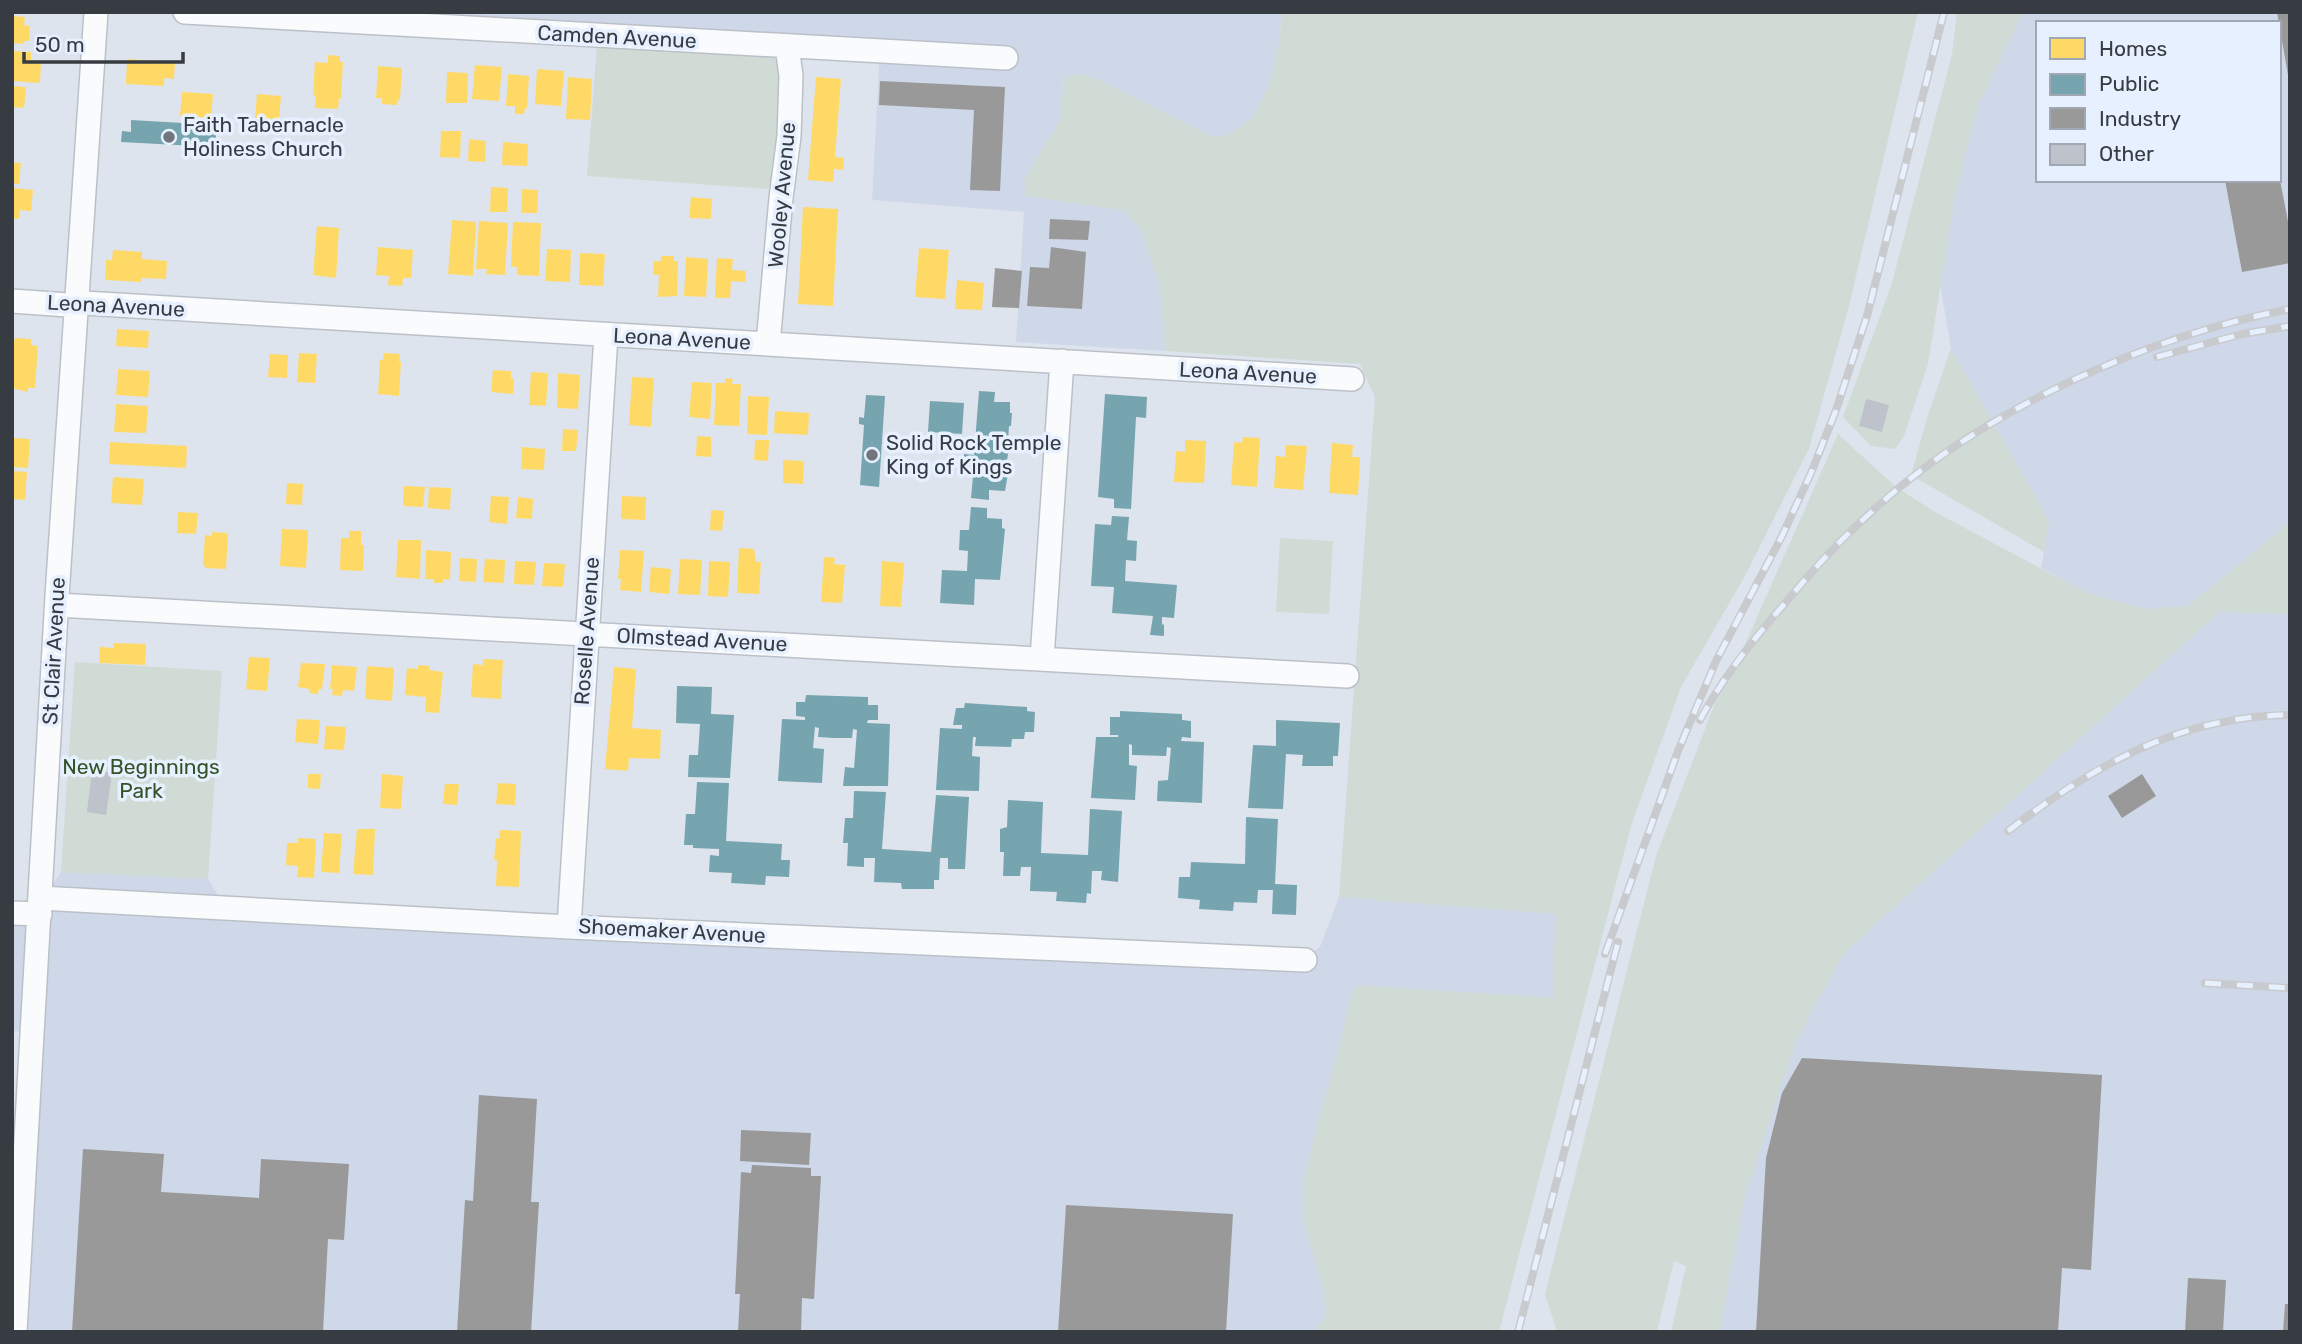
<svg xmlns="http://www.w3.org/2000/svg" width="2302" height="1344" font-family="Rubik,sans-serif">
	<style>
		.built { fill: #cfd8e9; fill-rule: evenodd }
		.green { fill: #d0dbd5 }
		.homes { fill: #ffd966 }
		.public { fill: #76a5af }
		.industry { fill: #999 }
		.building { fill: #bec3cb }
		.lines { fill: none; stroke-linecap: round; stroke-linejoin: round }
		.minor-casing { stroke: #bbc0c8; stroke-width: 26 }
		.minor { stroke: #fafbfc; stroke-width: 23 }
		.rail-casing { stroke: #c9cacd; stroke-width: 8 }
		.rail { stroke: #e7f0fe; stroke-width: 5; stroke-dasharray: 16; stroke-linecap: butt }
		.poi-dot { fill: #71767e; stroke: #e7f0fe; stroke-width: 2.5 }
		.labels { text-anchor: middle; stroke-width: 7; stroke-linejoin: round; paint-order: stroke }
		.street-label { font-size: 21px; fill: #373b42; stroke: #e7f0fe }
		.poi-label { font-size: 21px; fill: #373b42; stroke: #e7f0fe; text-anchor: start }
		.park-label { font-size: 21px; fill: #335227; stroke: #e7f0fe }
	</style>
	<rect width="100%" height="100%" fill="#dee4ee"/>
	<!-- built -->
	<path class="built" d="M405,12h876l-1,27 -10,43 -18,37 -24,16 -15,2 -114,-57 -35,-1 -3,40 -37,61 2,16 97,14 17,17 20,60 5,64 -149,-9 8,-130 -152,-12 8,-153 -96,10 -187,-11 -193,-24z
		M2023,12h267v510l-102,84 -44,4 -59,-18 -44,-24 8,-47 -98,-173 -11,-64 16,-94 22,-84zM2038,23h241v157h-241z
		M2219,612l71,2v718h-571l27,-139 51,-154 47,-86z
		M61,872l147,7 14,22 1073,63 25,-17 19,-50 217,17 -3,84 -250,221 21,72 2,25 -11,16h-1303l17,-300 -17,-1v-124l25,1z"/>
	<!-- green -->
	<path class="green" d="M1281,12h637l-69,294 -40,143 -64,127 -64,111 -50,139 -132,506h-184l11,-16 -2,-25 -21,-72v-38l52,-196 198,13 2,-84 -216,-17 36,-500 -15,-33 -195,-13 -5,-64 -20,-60 -17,-17 -97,-14 -2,-16 37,-61 3,-40 13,-6 22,7 114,57 15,-2 24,-16 18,-37 10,-43z
		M1957,12h66l-45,94 -22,84 -28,174 -24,72 -9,13 -24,-3 -28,-29 49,-134 60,-229z
		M597,46l187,11 -7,121 -10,11 -180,-13z
		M1951,348l98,173 -5,31 -133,-77 17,-60z
		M1838,434l58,53 41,26 148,79 59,17 44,-3 102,-84v92l-71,-2 -375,341 -47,86 -51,154 -27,139h-48l15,-66 -12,-5 -17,71h-100l-12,-38 111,-438 59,-153 20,-36z
		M1280,538l53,3 -4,73 -53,-2z
		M75,662l147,9 -14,208 -147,-7z"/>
	<!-- homes -->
	<path class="homes" d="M12,16l13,1 -1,8 6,1 -1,15h-5v3l-12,-1z
		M12,51l19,1v8l10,1 -1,22 -28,-2z
		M328,55l12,1v6h3l-2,36h-2l-1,11 -23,-1 1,-12 -3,-1 2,-33 13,1z
		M127,59l48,3 -1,17 -10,-1v8l-38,-2z
		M475,65l27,2 -3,34 -27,-2z
		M378,66l24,2 -2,32h-2l-1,5 -15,-1v-6h-6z
		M537,69l27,2 -3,35 -26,-2z
		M447,72l21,1 -1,30h-21z
		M508,74l21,2 -2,32h-2l-1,6h-9v-8h-9z
		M568,77l24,2 -2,41 -24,-1z
		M816,77l25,2 -6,78 9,1 -1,12 -9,-1 -1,13 -25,-2z
		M12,86l14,1 -2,21 -12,-1z
		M182,92l31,2 -2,24 -31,-2z
		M257,94l24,2 -2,24 -24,-2z
		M441,131h20l-1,27 -20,-1z
		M469,139l17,2 -1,21 -17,-1z
		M503,142l25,2 -1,22 -25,-1z
		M12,163h9l-2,21 -7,-1z
		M491,187l17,1 -1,24h-17z
		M12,188l21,2 -2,21 -11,-1 -1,9 -7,-1z
		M522,189l16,1 -1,23h-16z
		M691,197l21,2 -1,20 -22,-1z
		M803,207l35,2 -5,97 -35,-2z
		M452,220l24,2 -3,54 -25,-2z
		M479,221l29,2 -3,52 -19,-1 1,-5h-11z
		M513,222l28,1 -2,53 -22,-1v-8h-6z
		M317,226l22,2 -3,50 -23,-3z
		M378,247l35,3 -2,28h-8l-1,8 -14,-1 1,-9 -13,-1z
		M919,248l30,2 -4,49 -30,-2z
		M547,249l24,1 -1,32 -25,-1z
		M113,250l29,2v7l25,2 -1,18 -25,-1v4l-36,-2 1,-20h6z
		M580,253l25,1 -2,32 -24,-1z
		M661,256h13v5h4l-1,35 -19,1 1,-22h-6l1,-14h7z
		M686,257l22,2 -2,38 -22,-1z
		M717,258l16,1 -1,11 14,1 -1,11 -14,-1 -1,17h-15z
		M957,280l27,3 -2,27 -27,-1z
		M117,329l32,2 -1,17 -32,-2z
		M15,338l16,1v6l7,1 -3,42h-7v4l-16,-4v-42z
		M299,353l18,1 -2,29 -18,-1z
		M384,353l16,1 -1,8h2l-2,34 -21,-2 2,-34h3z
		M270,354l18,1 -1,23 -19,-1z
		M118,369l32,2 -2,26 -32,-2z
		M493,370l18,1v7l3,1 -1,15 -22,-2z
		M531,372l17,1 -2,33 -17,-1z
		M558,373l22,2 -2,34 -21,-1z
		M632,377l22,1 -3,49 -22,-2z
		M725,378l8,1 -1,5h9l-2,42 -25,-1 2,-42h9z
		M692,382l20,1 -2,36 -21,-2z
		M748,396l21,1 -2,38 -20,-1z
		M116,404l32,2 -2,27 -32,-1z
		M775,411l34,2 -1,22 -34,-2z
		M563,429l15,1 -2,21h-14z
		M697,436l14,1v20l-15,-1z
		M1243,437l17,1 -3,49 -26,-2 3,-43 8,1z
		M12,438l18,1 -2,29 -16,-1z
		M755,440h14l-1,21 -14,-1z
		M1185,440l21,1 -2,42 -30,-1 2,-31 9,1z
		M110,442l77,4 -1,22 -77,-4z
		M1332,443l21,2 -1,12h8l-2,38 -29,-2z
		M1286,445l21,1 -4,44 -29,-2 2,-32 9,1z
		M522,447l23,2 -1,21 -23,-1z
		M783,460l21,1 -1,23 -20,-1z
		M12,471l15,1 -2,28 -13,-1z
		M113,477l31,2 -2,26 -31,-2z
		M287,483l16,1 -1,21 -16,-1z
		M404,486l21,1 -2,20 -20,-1z
		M429,487l22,1 -1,22 -22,-2z
		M491,496l18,1 -2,27 -18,-2z
		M622,496l24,1 -1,23 -24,-1z
		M518,497l15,2 -1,20 -16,-1z
		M711,510l13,1 -2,20 -12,-1z
		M178,512l20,1 -2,21 -19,-1z
		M282,529l26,1 -2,38 -26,-2z
		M349,531h12v14h3l-1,26 -23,-1 1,-32h8z
		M212,532l16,1 -2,36 -21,-1v-2l-2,-1 2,-30 7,1z
		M398,540h23l-1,39 -24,-2z
		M739,548l15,1 2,13h5l-2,32 -22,-1z
		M426,550l25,2 -1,28 -7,-1v4h-9v-4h-9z
		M620,550l24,1 -3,41 -21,-2 1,-11h-3z
		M824,557l11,1 -1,6 11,1 -3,38 -21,-1z
		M460,558l17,1 -1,23 -17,-1z
		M485,559l20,1 -1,23 -21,-1z
		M680,559l22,1 -2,35 -22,-1z
		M515,561l21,1 -2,23 -20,-1z
		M709,561l21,1 -2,35 -20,-1z
		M882,561l22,2 -3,44 -21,-1z
		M544,563l21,1 -2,23 -21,-1z
		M651,567l20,2 -2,25 -20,-2z
		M113,643l33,1 -1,21 -46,-2 1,-16 14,1z
		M249,657l21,1 -3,33 -21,-2z
		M483,659l20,1 -2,39 -30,-2 2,-33 10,1z
		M301,663l24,1 -3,25h-3l-1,5 -9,-1 1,-4 -12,-2z
		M332,665l25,2 -3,24 -11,-1 -1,6 -10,-1 1,-6h-3z
		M418,665l12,1 -1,4 14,2 -4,41 -14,-1 1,-15 -21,-2 2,-27 11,1z
		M367,666l27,2 -2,33 -27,-2z
		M614,667l22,2 -4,59 29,2 -1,29 -31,-1 -1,13 -23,-2z
		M297,719l23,1 -2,24 -23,-2z
		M326,726l20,1 -2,23 -20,-1z
		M308,774h13l-1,15 -12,-1z
		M382,774l21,2 -2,33 -21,-1z
		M498,783l18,1 -1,21 -19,-1z
		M445,784h14l-2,21 -14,-1z
		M357,829h18l-2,46 -20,-1z
		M500,830l21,1 -2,56 -23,-1 1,-26h-3l2,-22 3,1z
		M324,833l18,1 -3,39 -18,-1z
		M298,838l18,1 -2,39 -17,-1 1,-11 -12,-1 1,-22h11z"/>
	<!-- public -->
	<path class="public" d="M131,120l86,5 -2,22 -94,-5 1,-11 9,1z
		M979,391l16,1 -1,10h16v11h2l-1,13h-2l-1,14h2l-4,28h3l-4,23 -16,-1v10l-18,-2 2,-22 -10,-1 1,-21 10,1z
		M1105,394l42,3 -1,21 -10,-1 -5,92 -17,-1v-9l-16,-2z
		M866,395l19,1 -6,91 -19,-2 4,-60 -5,-1v-7l5,1z
		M930,401l34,2 -2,31 -34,-2z
		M971,507l16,1v10l15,1v9l3,1 -5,51 -25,-1 -1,26 -34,-2 2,-33 25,1 1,-20 -9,-1 1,-20h9z
		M1112,516l17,1 -2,23 10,1 -1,20 -10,-1 -1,21 52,4 -3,33 -12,-1v7l2,1v11l-14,-1 3,-19 -41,-3 2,-26 -23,-1 4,-62 16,1z
		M677,686l35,1 -1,27 23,1 -4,63 -42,-1 1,-22h9l2,-31 -24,-1z
		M806,695l62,2v8h10v15h-10l-1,3 23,1 -2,62h-45l2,-19 9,1 3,-38 -4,-1 -1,9h-18l-16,-1 1,-9 -4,-1 -2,21 11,1 -2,34 -44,-2 4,-62 23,1v-3l-9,-1v-14h9z
		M965,703l62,4v4l8,1 -1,20h-9l-1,7h-12l-1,8 -36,-1 1,-9h-3l-1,19 8,1 -1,34 -43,-1 4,-62 22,1v-4h-9l3,-17h8z
		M1120,711l62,3v6l9,1v17l-9,-1 -1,4 23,1 -2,61 -45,-2 1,-20 10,-1 3,-32 -4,-1 -1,9 -34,-1v-10l-3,-1v21l8,1 -2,34 -44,-2 5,-61h22v-2h-8v-18h10z
		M1276,720l64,3 -2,33h-5v10h-31l1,-11 -17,-1 -3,55 -35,-1 5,-63 23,1z
		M697,782l32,1 -3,58 56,3 -1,16h9l-1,17 -23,-1 -1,9 -34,-2 1,-10 -23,-1 1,-17 9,1v-7l-26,-1v-3h-9l2,-31h9z
		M854,791l32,1 -4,57 49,3 5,-57 33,2 -4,72h-17v-11h-8l-1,22h-5v9h-32l-1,-6 -27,-1 1,-24h-11v9l-17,-1 1,-23h-5l2,-25h8z
		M1008,800l35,2 -2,51 47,2 2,-46 32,2 -4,71 -17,-2 1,-9h-10l-1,23 -4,-1 -1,10 -30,-2 1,-9 -27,-1 1,-24h-10l-1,9h-17l1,-24h-4v-23l7,-2z
		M1246,817l32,2 -3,65 22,1 -1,30 -24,-1 1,-24h-15l-1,13 -23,-1 -1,9 -34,-2 1,-9 -22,-2 1,-21h11l1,-15 54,2z"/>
	<!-- industry -->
	<path class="industry" d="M2277,12h13v63h-2z
		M880,81l125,6 -5,104 -30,-1 4,-80 -95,-5z
		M2225,180h55l10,52v31l-48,9z
		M1050,219l40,2 -2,19 -39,-1z
		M1051,247l35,5 -4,57 -55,-3 3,-39 19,1z
		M995,268l27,3 -3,37 -27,-1z
		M2142,774l14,22 -34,22 -14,-22z
		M1802,1058l300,17 -11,195 -29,-2 -4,64h-302l10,-174 16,-65z
		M479,1095l58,4 -6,103h8l-8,130h-74l8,-132 8,1z
		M741,1130l70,3 -2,32 -69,-4z
		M83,1149l81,5 -3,38 52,3 46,3 2,-39 88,5 -5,76 -16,-1 -5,93h-251z
		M752,1165l59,3v8h10l-7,123 -12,-1 -1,34h-63l2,-38h-5l6,-122 10,1z
		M1066,1205l167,9 -7,118h-168z
		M2188,1278l38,2 -3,52h-38z
		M2285,1304h5v28h-7z"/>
	<!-- building -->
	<path class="building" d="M1866,399l23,6 -7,27 -23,-6z
		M92,770l20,3 -6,42 -19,-3z"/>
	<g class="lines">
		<defs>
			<path id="minor" d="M185,12l821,46
				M12,301l56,4 16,-2 1268,76
				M768,344l13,-146 8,-62 2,-60 -4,-30
				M57,605l1290,71
				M1042,659l20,-298
				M40,898l529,29 736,33
				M12,913l28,1
				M569,927l37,-592
				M15,1332l42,-736 39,-584"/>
		</defs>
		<!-- minor casing -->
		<use href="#minor" class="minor-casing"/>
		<!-- minor -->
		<use href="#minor" class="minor"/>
		<defs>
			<path id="rail" d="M2157,357l85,-23 48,-8
				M1700,720c23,-43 55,-83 87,-119 25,-30 51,-59 80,-85 109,-103 276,-179 423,-207
				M2008,831c85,-65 171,-115 282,-116
				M1605,954l73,-203 38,-90 66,-125 29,-63 24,-60 32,-97 77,-304
				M2205,983l85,5
				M1518,1332l100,-390"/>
		</defs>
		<!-- rail casing -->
		<use href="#rail" class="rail-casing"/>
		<!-- rail -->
		<use href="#rail" class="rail"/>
	</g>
	<!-- markers -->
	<g class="poi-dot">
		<circle cx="169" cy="137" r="7"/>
		<circle cx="872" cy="455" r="7"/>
	</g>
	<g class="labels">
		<!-- street labels -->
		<g class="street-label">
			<text transform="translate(617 37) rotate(3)" y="7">Camden Avenue</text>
			<text transform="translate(782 195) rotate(-85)" y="7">Wooley Avenue</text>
			<text transform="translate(116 306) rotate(3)" y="7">Leona Avenue</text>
			<text transform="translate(682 339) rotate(3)" y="7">Leona Avenue</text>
			<text transform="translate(1248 373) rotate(3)" y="7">Leona Avenue</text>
			<text transform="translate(587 631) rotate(-86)" y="7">Roselle Avenue</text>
			<text transform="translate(702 640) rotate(3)" y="7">Olmstead Avenue</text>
			<text transform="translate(54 651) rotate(-87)" y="7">St Clair Avenue</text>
			<text transform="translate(672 931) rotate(3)" y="7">Shoemaker Avenue</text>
		</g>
		<!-- poi labels -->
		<g class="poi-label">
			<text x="183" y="132">Faith Tabernacle<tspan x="183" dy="24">Holiness Church</tspan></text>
			<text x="886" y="450">Solid Rock Temple<tspan x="886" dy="24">King of Kings</tspan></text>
		</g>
		<!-- park labels -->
		<g class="park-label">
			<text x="141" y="774">New Beginnings<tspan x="141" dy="24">Park</tspan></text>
		</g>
	</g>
	<!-- border -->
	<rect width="2302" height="1344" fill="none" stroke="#373b42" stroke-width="28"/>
	<!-- legend -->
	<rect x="2036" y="21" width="245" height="161" fill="#e7f0fe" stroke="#a1a8b3" stroke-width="2"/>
	<rect x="2050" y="38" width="35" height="21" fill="#ffd966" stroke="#a1a8b3" stroke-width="2"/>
	<text x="2099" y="56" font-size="21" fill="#373b42">Homes</text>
	<rect x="2050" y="74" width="35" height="21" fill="#76a5af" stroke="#a1a8b3" stroke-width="2"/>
	<text x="2099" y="91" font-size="21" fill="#373b42">Public</text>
	<rect x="2050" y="108" width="35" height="21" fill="#999999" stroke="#a1a8b3" stroke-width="2"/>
	<text x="2099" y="126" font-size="21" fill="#373b42">Industry</text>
	<rect x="2050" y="144" width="35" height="21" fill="#bec3cb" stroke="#a1a8b3" stroke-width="2"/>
	<text x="2099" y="161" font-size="21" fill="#373b42">Other</text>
	<!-- scale -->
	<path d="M24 52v10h159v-10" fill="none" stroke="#373b42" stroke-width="3.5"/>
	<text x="35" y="52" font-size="21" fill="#373b42" stroke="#e7f0fe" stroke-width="5" paint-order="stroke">50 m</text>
</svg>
